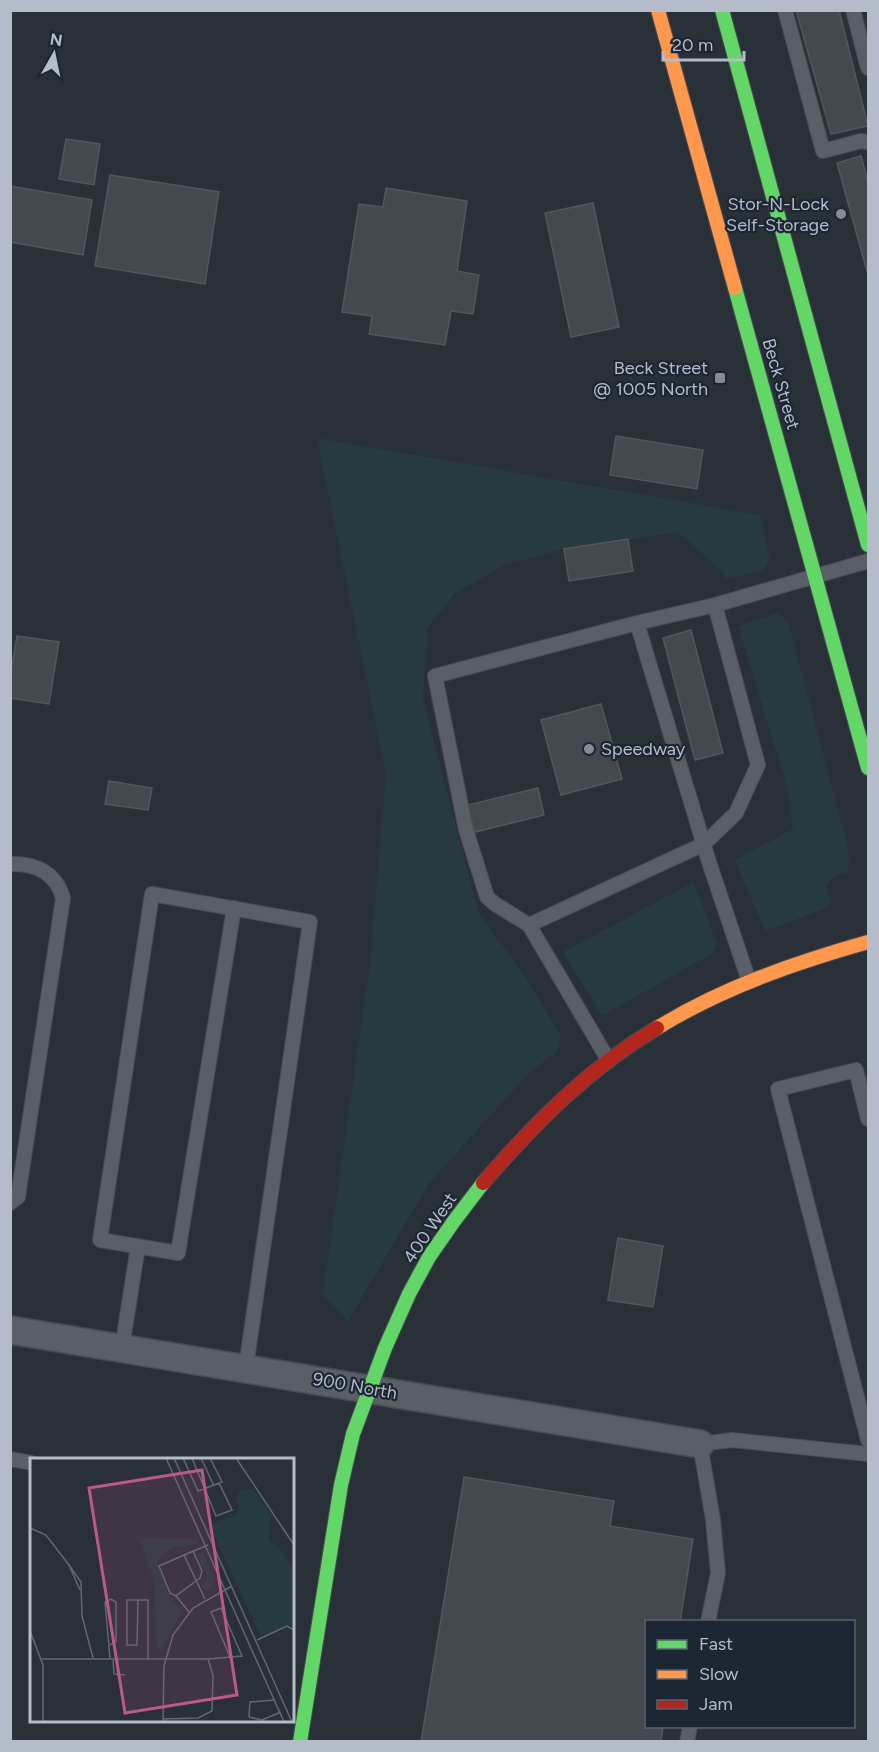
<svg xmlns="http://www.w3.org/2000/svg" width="879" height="1752" font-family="Figtree,sans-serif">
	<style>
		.green { fill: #273a3e }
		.building { fill: #444950; stroke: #52575f; stroke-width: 1.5 }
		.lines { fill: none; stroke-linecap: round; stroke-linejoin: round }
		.lane-casing { stroke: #484c53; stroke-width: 16 }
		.street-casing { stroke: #484c53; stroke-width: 30 }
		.fast-casing { stroke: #484c53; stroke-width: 16 }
		.slow-casing { stroke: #484c53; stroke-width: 16 }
		.jam-casing { stroke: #484c53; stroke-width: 16 }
		.lane { stroke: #5a5e66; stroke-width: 14 }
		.street { stroke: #5a5e66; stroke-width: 27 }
		.fast { stroke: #63d668; stroke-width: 14 }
		.slow { stroke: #ff974d; stroke-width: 14 }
		.jam { stroke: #b3261e; stroke-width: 14 }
		.poi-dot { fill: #848b96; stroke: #1d2633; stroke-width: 2 }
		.labels { text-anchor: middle; stroke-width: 4.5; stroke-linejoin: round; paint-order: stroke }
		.poi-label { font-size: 18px; fill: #b4bcc9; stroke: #1d2633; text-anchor: end }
		.street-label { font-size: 18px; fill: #b4bcc9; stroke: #1d2633 }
		.inset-road { fill: none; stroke: #616872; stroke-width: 1.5 }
		.view { fill: #bc5a87; fill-opacity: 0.15; stroke: #bc5a87; stroke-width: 3 }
		.inset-edge { fill: none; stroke: #b4bcc9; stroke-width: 3 }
	</style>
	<rect width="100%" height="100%" fill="#2a3038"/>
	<!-- green -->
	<path class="green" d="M317,438l443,77 10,45 -7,10 -37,9 -2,-6 -46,-41 -114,17 -59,16 -51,29 -27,35 -4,71 56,214 44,59 38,63 -4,16 -27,20 -100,110 -82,139 -25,-26 48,-339 15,-183z
		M778,613l10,8 60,227 1,13 -2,12c-13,2 -17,6 -22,18l7,10 -5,7 -62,23 -30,-71 58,-31 -4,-36 -51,-167z
		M694,882l23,62 -4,9 -111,63 -39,-64z"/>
	<!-- building -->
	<path class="building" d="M796,10h43l29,116 -37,8z
		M66,139l34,5 -6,41 -35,-6z
		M861,156l7,26v93l-31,-112z
		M110,175l109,17 -14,92 -110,-18z
		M10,186l82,14 -9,55 -73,-13z
		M386,188l81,13 -10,70 22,4 -6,39 -22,-3 -6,34 -76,-11 3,-18 -30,-4 17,-108 24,3z
		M593,203l26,124 -48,10 -26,-124z
		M616,436l87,14 -6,39 -87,-14z
		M628,539l5,32 -64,10 -5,-32z
		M691,630l32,123 -28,7 -32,-122z
		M17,636l42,6 -10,62 -39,-6v-21z
		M601,704l21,75 -61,16 -20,-75z
		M109,781l43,7 -4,22 -43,-6z
		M538,788l6,27 -69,17 -7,-27z
		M618,1238l45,8 -10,61 -45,-7z
		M464,1477l150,24 -4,25 83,13 -13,83h-34v104h17l-2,16h-240z"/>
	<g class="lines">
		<defs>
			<path id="lane" d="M785,10l38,141 38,-10 7,1
				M853,10l15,58
				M10,864c26,-1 46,9 53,34l-45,299 -8,6
				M234,908l-56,345 -78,-13 52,-346 158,28 -64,445
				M529,925l-34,-21 -8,-7 -21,-67 -31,-154 202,-53
				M749,981l-40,-119 -72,-239 78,-18 153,-44
				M609,1061l-80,-136 175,-81 32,-31 22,-48 -43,-160
				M868,1119l-12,-49 -78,19 90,351
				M122,1348l16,-102
				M10,1459l22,4
				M708,1622l10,-49 -5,-53 -13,-76 32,-4 136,14
				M687,1742l3,-16"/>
			<path id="street" d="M10,1330l690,114"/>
			<path id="fast" d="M722,10l146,535
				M735,288l133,480
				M300,1742l41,-257 12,-51 32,-86 24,-54 20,-37 25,-36 29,-38"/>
			<path id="slow" d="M658,10l77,278
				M657,1028c65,-40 137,-65 211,-86"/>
			<path id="jam" d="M483,1183c51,-59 106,-115 174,-155"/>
		</defs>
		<!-- lane casing -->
		<use href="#lane" class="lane-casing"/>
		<!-- street casing -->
		<use href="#street" class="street-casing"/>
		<!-- fast casing -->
		<use href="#fast" class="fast-casing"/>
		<!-- slow casing -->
		<use href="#slow" class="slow-casing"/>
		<!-- jam casing -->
		<use href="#jam" class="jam-casing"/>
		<!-- lane -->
		<use href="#lane" class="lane"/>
		<!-- street -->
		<use href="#street" class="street"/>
		<!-- fast -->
		<use href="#fast" class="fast"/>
		<!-- slow -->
		<use href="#slow" class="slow"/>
		<!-- jam -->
		<use href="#jam" class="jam"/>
	</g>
	<!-- markers -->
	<g class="poi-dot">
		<circle cx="841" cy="214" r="6"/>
		<rect x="714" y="372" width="12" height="12" rx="3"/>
		<circle cx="589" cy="749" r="6"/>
	</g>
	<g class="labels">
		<!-- poi labels -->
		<g class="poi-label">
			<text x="829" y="210">Stor-N-Lock<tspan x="829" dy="21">Self-Storage</tspan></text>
			<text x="708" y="374">Beck Street<tspan x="708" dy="21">@ 1005 North</tspan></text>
			<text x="601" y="755" text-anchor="start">Speedway</text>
		</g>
		<!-- street labels -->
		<g class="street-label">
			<text transform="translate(781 384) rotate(74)" y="6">Beck Street</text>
			<text transform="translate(430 1228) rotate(-56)" y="6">400 West</text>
			<text transform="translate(355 1386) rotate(10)" y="6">900 North</text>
		</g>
	</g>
	<!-- overview -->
	<g transform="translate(30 1458)">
		<rect width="264" height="264" fill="#2a3038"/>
		<path d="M223,31l18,26 -2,25 14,12 11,18v54l-33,13 -52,-113 29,-9v-25zM109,80l58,1 2,5 -26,3 -16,13 12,36 13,14 -21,41 -4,-3 -3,-68zM173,94l13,31 -10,9 -5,-8 7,-6 -12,-24z" fill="#273a3e"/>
		<path class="inset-road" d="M136,0l118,264M144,0l118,264M153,0l15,33 24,-9 -12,-24M162,0l24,58 16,-6 -13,-27M171,0l13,28M206,0l58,87M0,70l16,7 23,30M50,132l-11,-25 12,17 1,34 11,42M146,138l-6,-3 -11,-27 25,-11M175,141l-21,-44 24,-10M108,142l-1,45h-10v-45h21v59M159,154l-13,-16 24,-18 2,-7 -9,-20M0,173l13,34v57M227,182l30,-14 7,4M80,187l6,-4v-39l-5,-3 -6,3 5,56M12,201h166l34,-3 -21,-48 -10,4 19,45M83,201l1,15 11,1M245,242l-25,2 -1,15 13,3 19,-8M133,261l35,-1 14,-7 1,-36 -5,-16M133,264l1,-56 9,-31 20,-27 39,-22"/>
		<path class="view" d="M172,12l35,225 -112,18 -36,-225z"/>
		<rect width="264" height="264" class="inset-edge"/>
	</g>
	<!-- border -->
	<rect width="879" height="1752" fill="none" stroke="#b4bcc9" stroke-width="24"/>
	<!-- legend -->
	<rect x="645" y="1620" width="210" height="108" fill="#1d2633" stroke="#59626f" stroke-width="1.5"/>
	<rect x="657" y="1640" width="30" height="9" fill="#63d668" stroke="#59626f" stroke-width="1.5"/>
	<text x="699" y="1650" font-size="18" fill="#b4bcc9">Fast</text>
	<rect x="657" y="1670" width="30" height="9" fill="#ff974d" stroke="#59626f" stroke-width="1.5"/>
	<text x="699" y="1680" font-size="18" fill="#b4bcc9">Slow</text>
	<rect x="657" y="1700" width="30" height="9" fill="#b3261e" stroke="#59626f" stroke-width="1.5"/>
	<text x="699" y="1710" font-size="18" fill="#b4bcc9">Jam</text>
	<!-- north arrow -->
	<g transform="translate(54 54) rotate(9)" stroke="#1d2633" stroke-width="4.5" paint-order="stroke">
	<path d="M0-4.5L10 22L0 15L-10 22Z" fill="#b4bcc9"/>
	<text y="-9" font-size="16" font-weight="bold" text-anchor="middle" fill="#b4bcc9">N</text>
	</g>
	<!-- scale -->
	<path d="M663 51v9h81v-9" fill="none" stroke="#b4bcc9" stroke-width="3"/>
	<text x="672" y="51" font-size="18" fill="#b4bcc9" stroke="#1d2633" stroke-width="4.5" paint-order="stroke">20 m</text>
</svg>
